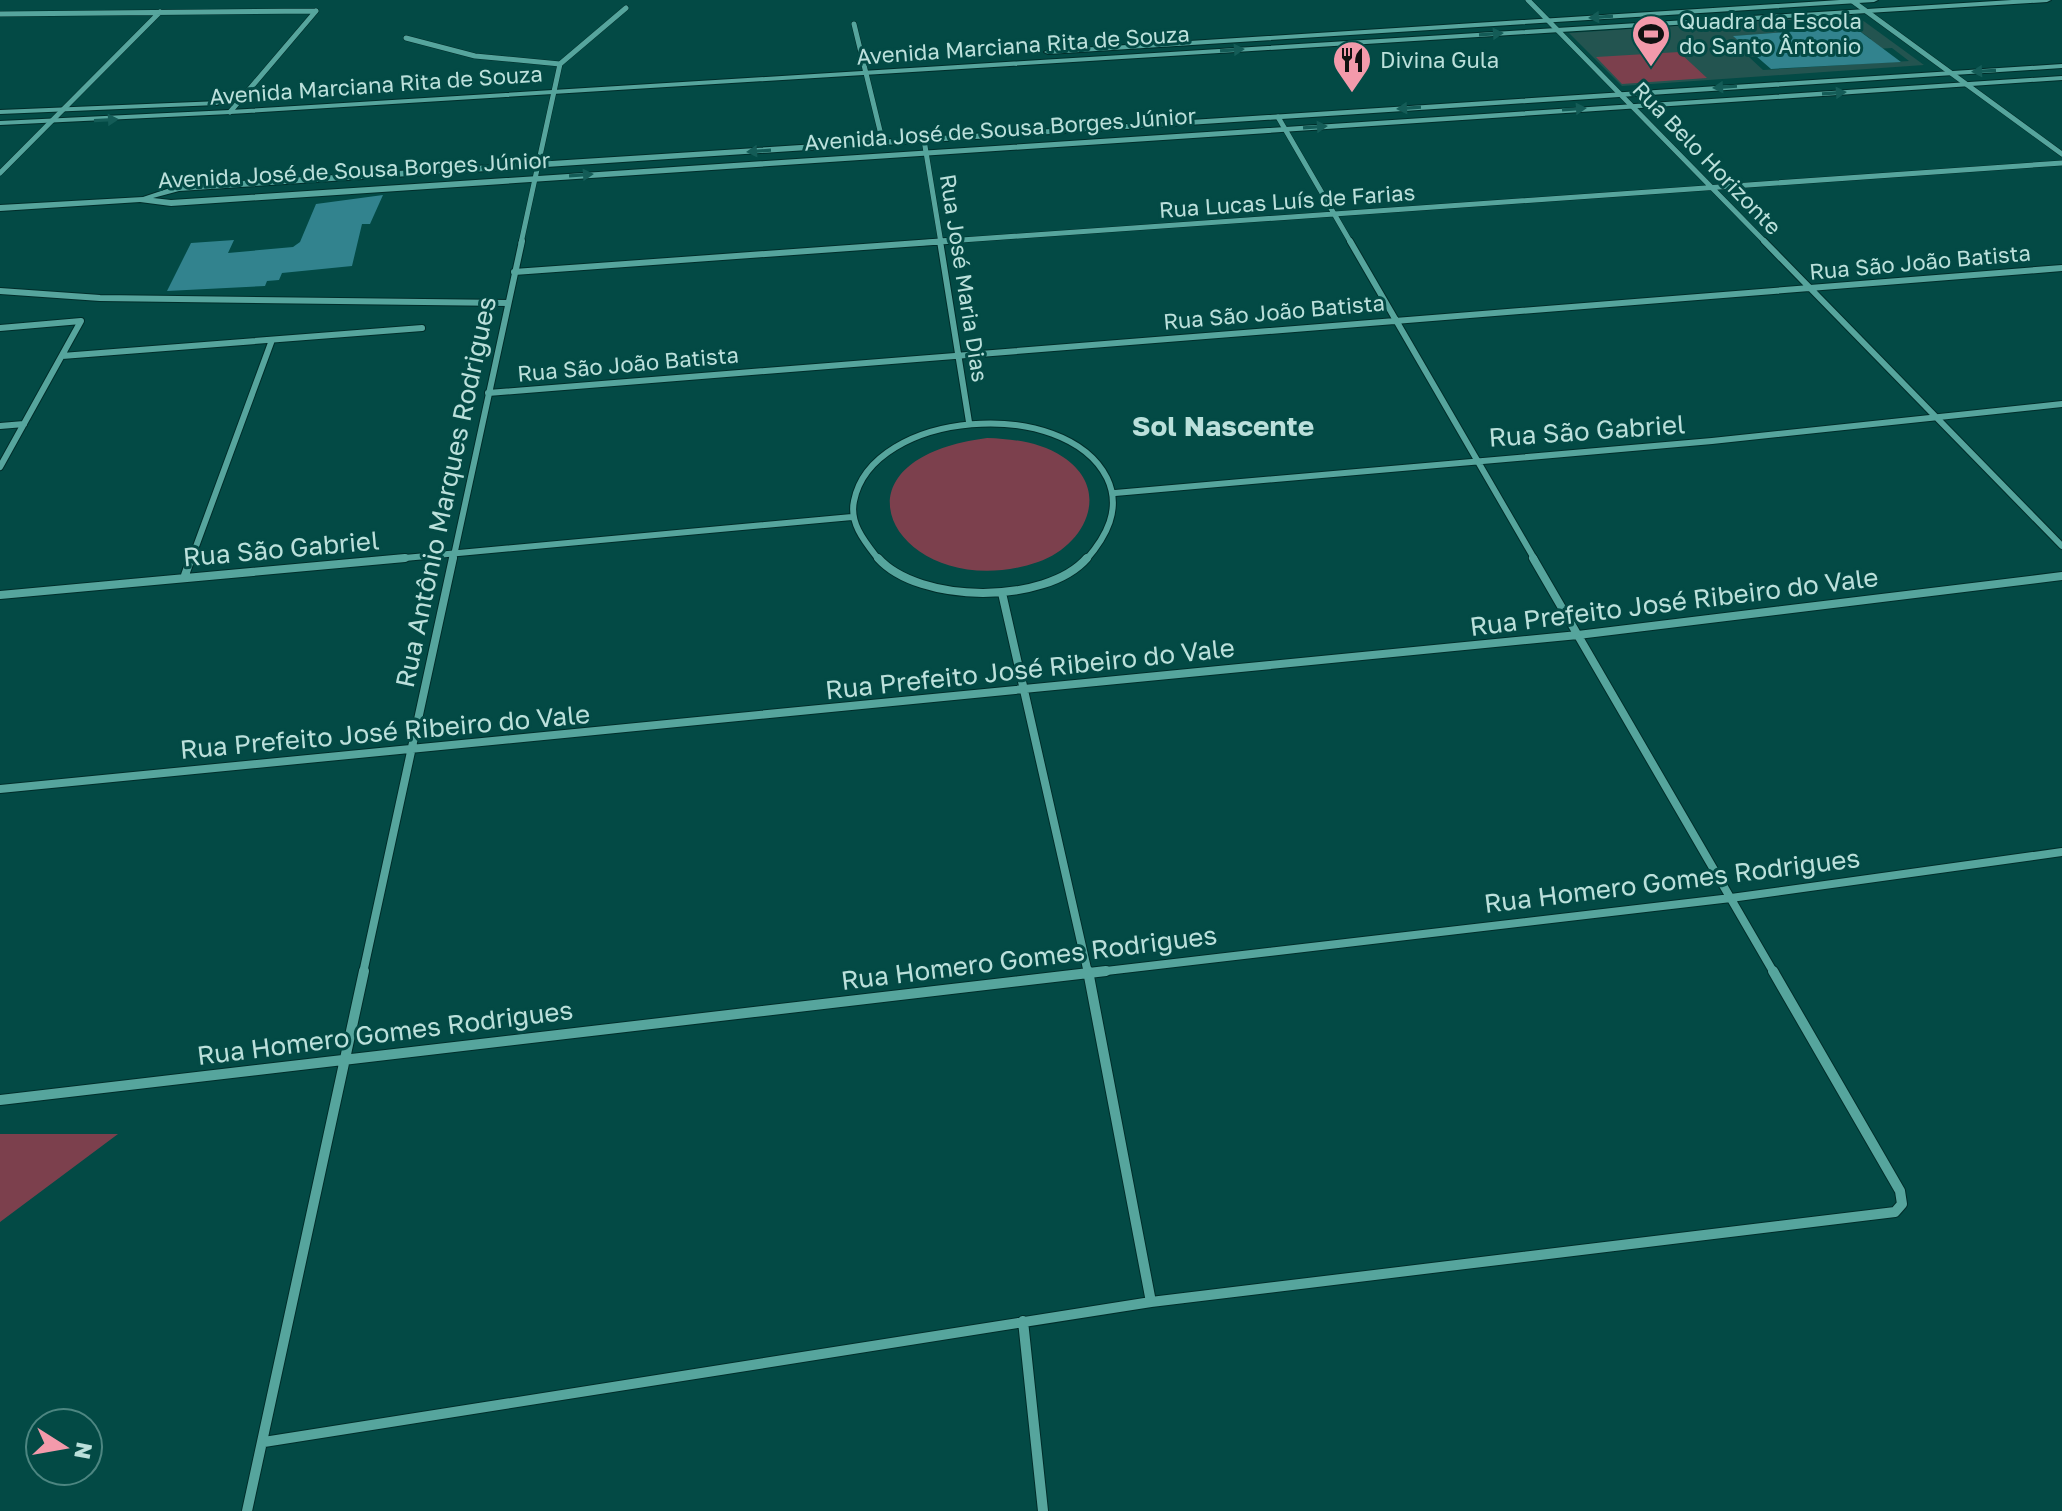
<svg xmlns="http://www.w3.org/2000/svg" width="2062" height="1511" font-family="'Golos Text',sans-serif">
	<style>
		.built { fill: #235450; fill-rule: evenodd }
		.green { fill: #7c404d }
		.building { fill: #32838e }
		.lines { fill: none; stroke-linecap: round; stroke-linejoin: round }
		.minor-far3-casing { stroke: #002d2a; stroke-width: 6 }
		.minor-far2-casing { stroke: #002d2a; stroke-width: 8 }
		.minor-far1-casing { stroke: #002d2a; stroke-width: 10 }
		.minor-casing { stroke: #002d2a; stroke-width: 12 }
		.tertiary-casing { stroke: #002d2a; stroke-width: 2 }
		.minor-far3 { stroke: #56a59d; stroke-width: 5 }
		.minor-far2 { stroke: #56a59d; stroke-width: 6 }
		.minor-far1 { stroke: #56a59d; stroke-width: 8 }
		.minor { stroke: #56a59d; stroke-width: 10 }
		.tertiary { fill: #56a59d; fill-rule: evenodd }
		.oneway { fill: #145c57 }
		.labels { text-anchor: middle; stroke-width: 6; stroke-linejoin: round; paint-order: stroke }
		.far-poi-label { font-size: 22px; fill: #bbe0db; stroke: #034a45; text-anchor: start }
		.far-street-label { font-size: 22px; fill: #bbe0db; stroke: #034a45 }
		.street-label { font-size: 26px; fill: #bbe0db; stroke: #034a45 }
		.far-district-label { font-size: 28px; font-weight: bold; fill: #bbe0db; stroke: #034a45 }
	</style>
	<rect width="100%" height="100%" fill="#034a45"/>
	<!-- built -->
	<path class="built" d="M1854,14l70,51 -302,21 -53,-53zM1792,20l12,10 50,-3 17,12 -47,13 68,-4 17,13 -146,9 -14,-13 63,-4 -78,-17 53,-4 -12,-11z"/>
	<!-- green -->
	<path class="green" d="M1679,52l28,26 -85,6 -26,-27z
		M987,438c27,1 53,4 76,19 50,33 22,89 -25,105 -134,46 -228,-101 -51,-124z
		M0,1134h118l-118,88z"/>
	<!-- building -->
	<path class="building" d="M1854,27l47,35 -130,7 -38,-33z
		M383,195l-13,29h-8l-10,42 -70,7 -3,7 -12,1 -2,5 -98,5 24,-48 43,-3 -6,13 65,-6 7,-5 16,-38z"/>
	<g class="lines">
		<defs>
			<path id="minor-far3" d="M1528,0l238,243
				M1851,0l211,154
				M0,14l316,-3
				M854,24l29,119
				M406,38l69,18 85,8
				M230,112l86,-101
				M1278,117l73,126
				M924,140l17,103
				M0,173l160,-161
				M521,243l39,-179 66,-56
				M919,243l1143,-80"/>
			<path id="minor-far2" d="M940,241l29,181
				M1350,241l185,319
				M1764,241l298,305
				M514,272l433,-31
				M0,291l100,7 408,5
				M0,328l81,-7 -81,146
				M62,356l360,-28
				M488,393l1574,-125
				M0,426l24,-2
				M1115,493l597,-52 350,-37
				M191,560l81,-220
				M383,560l469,-43
				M453,560l69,-319
				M879,560c-13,-17 -30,-36 -25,-59 18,-91 211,-106 253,-23 15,31 -1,59 -21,82"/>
			<path id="minor-far1" d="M878,558c41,46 168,47 209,0
				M1533,558l241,415
				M184,578l7,-20
				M1002,593l86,380
				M0,595l405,-37
				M0,789l1578,-154 484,-59
				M363,973l90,-415
				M1089,973l642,-75 331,-46"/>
			<path id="minor" d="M1088,971l63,331
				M0,1100l1106,-129
				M1023,1321l20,190
				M264,1442l887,-140 744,-90 7,-8 -2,-13 -127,-220
				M247,1511l117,-540"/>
			<path id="tertiary" d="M1840,0h38l-4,2 -826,52 -4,-2 4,-2z
				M2012,0h39l-4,2 -1817,112 -230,11v-4l230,-11z
				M2062,64v4l-1883,123 -26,7 18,2 1891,-124v4l-1891,126 -31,-4 -140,9v-6l143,-8 36,-12z
				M220,101l1,2 -4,2 -217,9v-4z"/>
		</defs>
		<!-- minor-far3 casing -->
		<use href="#minor-far3" class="minor-far3-casing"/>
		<!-- minor-far2 casing -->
		<use href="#minor-far2" class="minor-far2-casing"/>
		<!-- minor-far1 casing -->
		<use href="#minor-far1" class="minor-far1-casing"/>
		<!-- minor casing -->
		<use href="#minor" class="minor-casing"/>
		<!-- tertiary casing -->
		<use href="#tertiary" class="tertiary-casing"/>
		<!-- minor-far3 -->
		<use href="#minor-far3" class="minor-far3"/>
		<!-- minor-far2 -->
		<use href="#minor-far2" class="minor-far2"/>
		<!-- minor-far1 -->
		<use href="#minor-far1" class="minor-far1"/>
		<!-- minor -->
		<use href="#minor" class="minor"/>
		<!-- tertiary -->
		<use href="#tertiary" class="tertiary"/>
	</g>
	<!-- one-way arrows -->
	<defs><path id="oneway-solid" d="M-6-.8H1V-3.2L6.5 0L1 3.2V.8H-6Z" transform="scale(2)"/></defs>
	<g class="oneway">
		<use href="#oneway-solid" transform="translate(1601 17) rotate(176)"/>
		<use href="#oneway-solid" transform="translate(1491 34) rotate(-4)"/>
		<use href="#oneway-solid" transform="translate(1232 50) rotate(-4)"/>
		<use href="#oneway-solid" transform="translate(1984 71) rotate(177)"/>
		<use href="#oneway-solid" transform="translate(1725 87) rotate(176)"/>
		<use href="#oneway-solid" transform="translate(1834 93) rotate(-4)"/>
		<use href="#oneway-solid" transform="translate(1409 108) rotate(176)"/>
		<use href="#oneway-solid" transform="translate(1574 109) rotate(-4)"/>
		<use href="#oneway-solid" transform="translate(106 120) rotate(-3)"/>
		<use href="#oneway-solid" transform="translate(1315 127) rotate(-4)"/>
		<use href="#oneway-solid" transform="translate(759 151) rotate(176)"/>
		<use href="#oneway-solid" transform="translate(581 175) rotate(-4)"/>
	</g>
	<!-- icons -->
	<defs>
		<symbol id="stadium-pin" viewBox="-11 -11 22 30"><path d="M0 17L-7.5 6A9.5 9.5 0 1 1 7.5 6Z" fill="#f39aab" stroke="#034a45"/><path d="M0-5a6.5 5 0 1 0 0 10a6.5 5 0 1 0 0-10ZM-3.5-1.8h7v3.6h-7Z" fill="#111"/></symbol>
		<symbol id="restaurant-pin" viewBox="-11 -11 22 30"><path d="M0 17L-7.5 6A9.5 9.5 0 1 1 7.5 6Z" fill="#f39aab" stroke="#034a45"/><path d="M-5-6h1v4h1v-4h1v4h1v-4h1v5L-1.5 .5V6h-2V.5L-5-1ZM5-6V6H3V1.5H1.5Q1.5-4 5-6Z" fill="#111"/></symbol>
	</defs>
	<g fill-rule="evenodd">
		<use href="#stadium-pin" x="1629" y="12" width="44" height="60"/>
		<use href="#restaurant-pin" x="1330" y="38" width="44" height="60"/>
	</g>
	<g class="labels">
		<!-- far-poi labels -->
		<g class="far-poi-label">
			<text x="1679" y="29">Quadra da Escola<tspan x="1679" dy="25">do Santo Ântonio</tspan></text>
			<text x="1380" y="68">Divina Gula</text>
		</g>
		<!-- far-street labels -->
		<g class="far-street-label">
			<text transform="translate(1023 45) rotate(-4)" y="8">Avenida Marciana Rita de Souza</text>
			<text transform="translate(376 85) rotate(-4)" y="8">Avenida Marciana Rita de Souza</text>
			<text transform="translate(1000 129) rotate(-4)" y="8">Avenida José de Sousa Borges Júnior</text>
			<text transform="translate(1707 158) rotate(46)" y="8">Rua Belo Horizonte</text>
			<text transform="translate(354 170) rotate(-3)" y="8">Avenida José de Sousa Borges Júnior</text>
			<text transform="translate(1287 201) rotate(-4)" y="8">Rua Lucas Luís de Farias</text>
			<text transform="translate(1920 262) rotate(-5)" y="8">Rua São João Batista</text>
			<text transform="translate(964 278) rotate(81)" y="8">Rua José Maria Dias</text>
			<text transform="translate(1274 312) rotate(-5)" y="8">Rua São João Batista</text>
			<text transform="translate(628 364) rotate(-5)" y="8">Rua São João Batista</text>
		</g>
		<!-- street labels -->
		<g class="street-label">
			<text transform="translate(1587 431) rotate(-4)" y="9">Rua São Gabriel</text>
			<text transform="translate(446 492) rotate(-78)" y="9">Rua Antônio Marques Rodrigues</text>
			<text transform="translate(281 549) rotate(-5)" y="9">Rua São Gabriel</text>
			<text transform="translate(1674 602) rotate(-7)" y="9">Rua Prefeito José Ribeiro do Vale</text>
			<text transform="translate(1030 669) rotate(-6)" y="9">Rua Prefeito José Ribeiro do Vale</text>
			<text transform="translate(385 732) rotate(-5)" y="9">Rua Prefeito José Ribeiro do Vale</text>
			<text transform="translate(1672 881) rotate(-7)" y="9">Rua Homero Gomes Rodrigues</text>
			<text transform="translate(1029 958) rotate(-7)" y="9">Rua Homero Gomes Rodrigues</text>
			<text transform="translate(385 1033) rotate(-7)" y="9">Rua Homero Gomes Rodrigues</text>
		</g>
		<!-- far-district labels -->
		<g class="far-district-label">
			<text x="1223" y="436">Sol Nascente</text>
		</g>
	</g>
	<!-- north arrow -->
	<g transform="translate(64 1447) rotate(101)"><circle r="38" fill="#034a45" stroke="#4d8681" stroke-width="2"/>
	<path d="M0-6L14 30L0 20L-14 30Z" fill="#f39aab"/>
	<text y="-12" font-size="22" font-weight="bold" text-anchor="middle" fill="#bbe0db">N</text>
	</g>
</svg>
